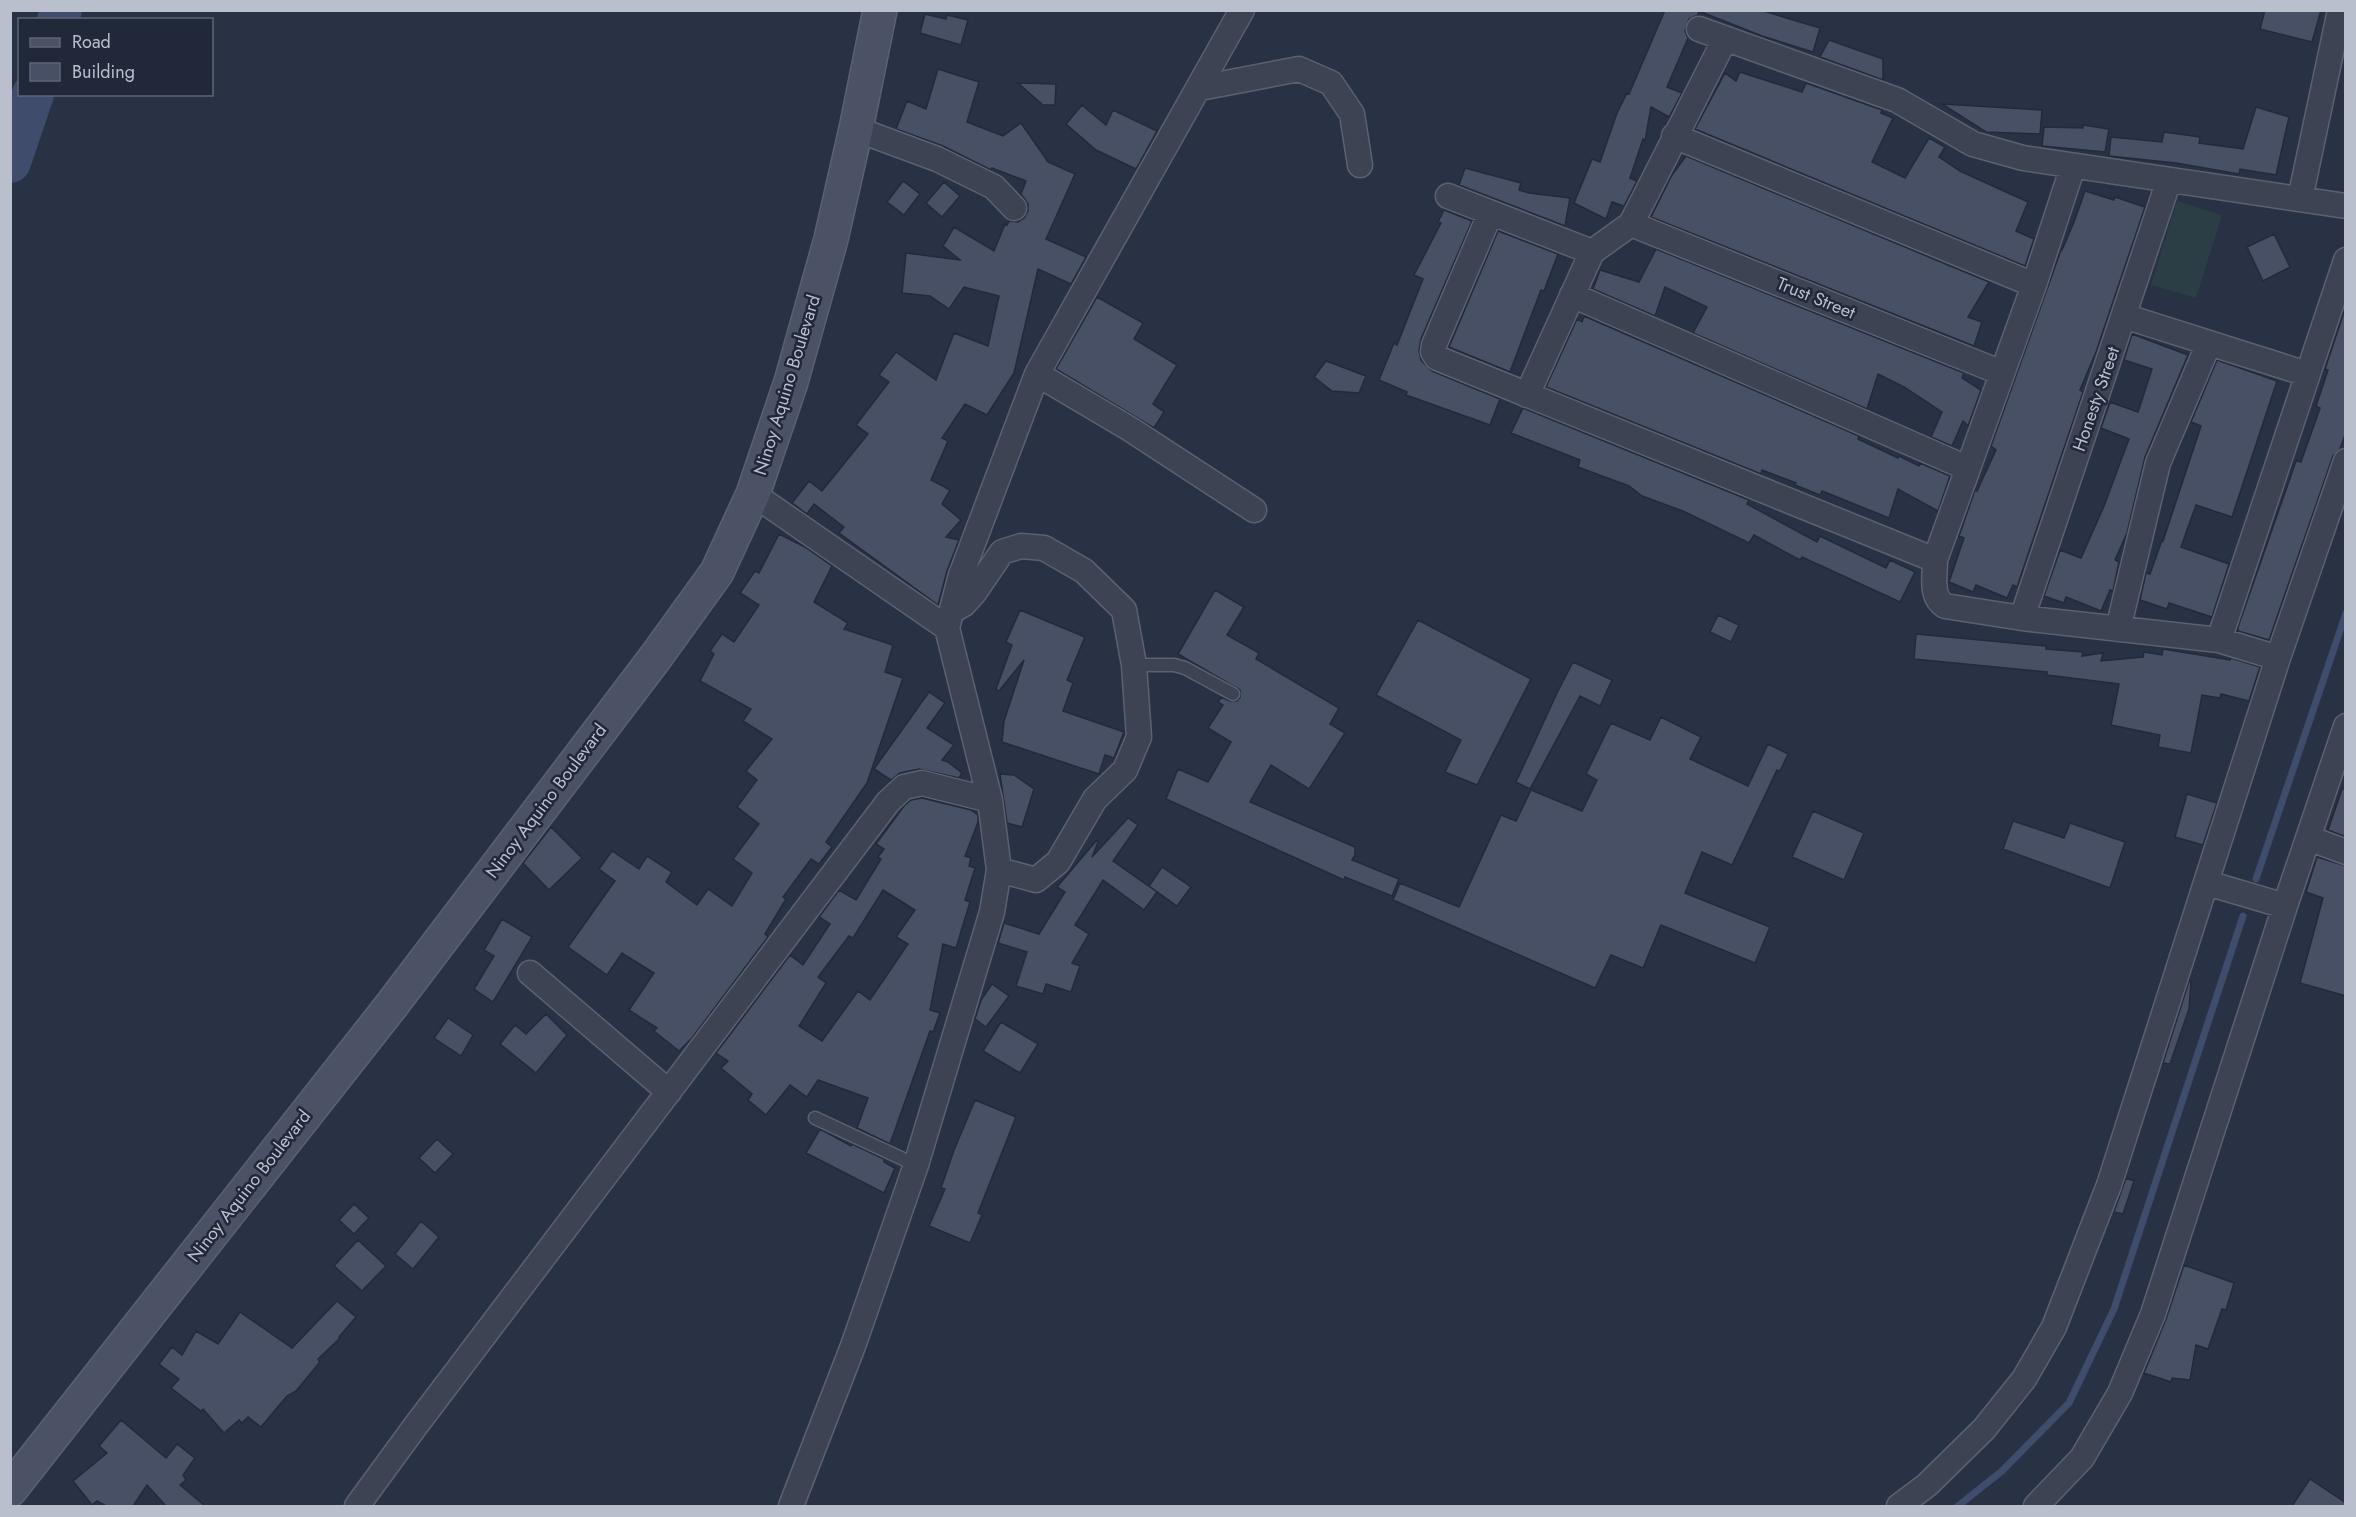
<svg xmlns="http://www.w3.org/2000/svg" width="2356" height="1517" font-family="Jost,sans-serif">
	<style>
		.pitch { fill: #2b3e45 }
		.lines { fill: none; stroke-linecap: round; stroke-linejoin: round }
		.stream { stroke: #3f4c6c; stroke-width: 7 }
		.river { stroke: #3f4c6c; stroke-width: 42 }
		.building { fill: #485065; stroke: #232a3b; stroke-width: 1.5; fill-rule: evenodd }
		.lane-casing { stroke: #5b6171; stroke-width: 15 }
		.street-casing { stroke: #5b6171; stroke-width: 27 }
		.secondary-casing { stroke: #5b6171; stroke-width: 36 }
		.lane { stroke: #3d4353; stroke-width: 12 }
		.street { stroke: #3d4353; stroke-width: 24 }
		.secondary { stroke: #4b5266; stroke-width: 33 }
		.labels { text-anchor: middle; stroke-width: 5; stroke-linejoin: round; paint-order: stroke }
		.street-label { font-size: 18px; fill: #babfcd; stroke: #212839 }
	</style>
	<rect width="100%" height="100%" fill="#293144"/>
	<!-- pitch -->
	<path class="pitch" d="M2177,201l45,14 -26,83 -45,-13z"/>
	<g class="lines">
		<!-- stream -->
		<path class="stream" d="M2256,879l90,-266
			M1958,1506l44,-35 67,-68 45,-94 129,-393"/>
		<!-- river -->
		<path class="river" d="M58,20l3,-10
			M10,162l23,-68"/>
	</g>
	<!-- building -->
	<path class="building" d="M1665,10h95l60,18 -7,24 -51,-16 -63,-25 -1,4 -9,4 -4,12 3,7 -21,49 15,6 -13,24 -18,-10 -6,34 -2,-2 -13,39 7,3 -13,25 -12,-4 -6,17 -32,-16 18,-44 8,3 17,-49 10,-20 2,1z
		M2265,10h56l-9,32 -52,-13z
		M925,14l21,5 1,-4 21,5 -7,25 -41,-12z
		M1829,40l54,19v21l-63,-23z
		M938,69l41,13 -12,40 36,14 18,-13 27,39 27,12 -29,65 40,18 -15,27 -33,-15 -24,104 -27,42 -22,-11 -23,34 6,3 -17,39 19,10 -8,14 19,16 -15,17 13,3 -12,31 -9,34 -99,-72 5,-6 -30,-23 -7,10 -15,-11 17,-22 13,10 46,-57 -12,-9 33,-43 -10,-7 17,-23 40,28 18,-47 34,13 11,-50 -35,-9 -15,22 -19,-13 -28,-3 4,-40 54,7 -17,-14 11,-19 40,24 11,-27 2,1 2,-4 9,1 6,-4 4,-7v-7l-7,-10 5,-13 -34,-13 -1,2 -48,-24 -47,-17 11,-28 19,8z
		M1740,72l62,20 4,-9 76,27 -1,3 12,5 -21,44 33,16 24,-40 16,9 -6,10 21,14 68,31 -12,29 18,8 -9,27 -330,-137 30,-56 11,8z
		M1018,83l38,1 -1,21h-12z
		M1942,104l100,6 -2,24 -54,-2z
		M1082,105l24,20 7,-15 44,21 -21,38 -40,-19 -30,-26z
		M2256,107l33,10 -13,58 -36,-6 -1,5 -63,-11 -67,-7 2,-19 51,5 2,-10 36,5 -1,6 44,6z
		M2083,125l26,4 -4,23 -63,-6 2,-19 39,1z
		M1686,156l303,126 -21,35 14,5 -8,24 -323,-129 21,-42z
		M1465,168l56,15 -2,7 10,3 41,5 -5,28 -106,-41z
		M903,181l17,13 -16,21 -17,-13z
		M944,182l16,14 -18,21 -16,-14z
		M2085,191l29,9 1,-3 30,10 -49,145 -16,38 3,2 -66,195 -4,-2 -6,13 -31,-13 -3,7 -24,-10 15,-44 -5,-2 16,-46 2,1 19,-41 -5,-4 70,-196h1l12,-28z
		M1444,210l28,11 -51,118 -2,12 2,9 11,11 68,28 -10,26 -84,-30 1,-3 -28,-12 15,-37 3,2 26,-66 -9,-4 27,-52 -3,-1z
		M1498,231l60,23 -14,37 -3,-1 -31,82 -61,-25z
		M2274,234l16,33 -27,14 -16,-34z
		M1656,249l308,124 -2,5 19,12 -13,36 -5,-5 -11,25 -21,-9 11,-25 -38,-25 -26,-13 -11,35 -174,-76 14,-26 -42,-20 -10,29 -62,-27 7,-19 39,12z
		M1097,297l46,26 -9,16 43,26 -24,39 11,8 -10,16 -98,-59z
		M2346,306v126l-6,17 -7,7 -64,184 -31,-9v-4l58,-166 5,1 19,-54 -4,-2 12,-36 -3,-1z
		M1584,316l275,120 -1,3 40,19 1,-2 20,10 1,-3 30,13 -12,35 -40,-22 -9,29 -67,-27 -2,4 -25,-10 1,-2 -34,-13 -1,4 -215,-87 31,-68 5,3z
		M2132,334l56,21 -43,102 -18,76 -12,27 4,2 -6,29 -3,-1 -9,21 -35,-14 -2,6 -20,-7 16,-46 21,8 23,-52 25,-67 -28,-11 9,-26 28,10 14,-43 -28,-9z
		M2217,360l60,21 -45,136 -36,-12 -15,42 48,17 -17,53 -43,-14 -2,6 -27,-9 6,-27 4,1 12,-34 1,1 38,-115 -10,-4z
		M1326,361l40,15 -7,17 -27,-2 -18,-14z
		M1523,408l226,92 -2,4 70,38 3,-6 66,32 4,-8 25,12 -15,30 -98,-45 -2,3 -46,-25 -5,8 -66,-32 -41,-15 -13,-10 -51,-19 2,-7 -69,-27z
		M779,534l26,13 27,19 -18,36 34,21 -4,6 49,16 -8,27 18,6 -36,105 -41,59 6,5 -13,17 -8,-5 -28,38 3,2 -21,35 3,3 -76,101 -13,13 -25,-20 3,-3 -28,-18 25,-37 -32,-20 -15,22 -39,-28 47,-66 -16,-12 13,-18 27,18 8,-13 25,16 -6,10 31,23 11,-16 24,17 20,-33 -19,-14 26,-35 -22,-17 20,-27 -11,-9 26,-32 -29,-18 8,-12 -51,-28 14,-27 -4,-3 12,-17 12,8 25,-37 -19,-12 15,-22 4,2z
		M1215,590l29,17 -17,28 32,18 -3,6 83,49 -9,16 15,9 -36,56 -38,-24 -21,37 105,45v8l-3,5 47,19 -7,17 -47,-19 -1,3 -178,-81 12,-30 30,13 23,-40 -23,-14 15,-23 -5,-3 3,-5 9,4h7l3,-4v-7l-62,-36z
		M1020,610l65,27 -18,43 6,3 -10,28 61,21 -10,26 -9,-3 -6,19 -97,-32 2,-21 20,-61 -25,31 -3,-2 16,-44 -6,-3z
		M1718,615l21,10 -8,17 -21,-10z
		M1418,620l113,59 -54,106 -32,-13 16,-32 -85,-45z
		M1916,634l130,12v3l37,3 -1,4 21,-3 -2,8 42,-4 1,-5 18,3 1,-6 67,11 1,-2 29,9 -11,34 -28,-7 -1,4 -18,-3 -11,58 -33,-6 2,-12 -49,-10 8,-41 -72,-9v-3l-133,-13z
		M1573,662l39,18 -12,26 -20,-10 -50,93 -14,-7 41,-89z
		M929,692l16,11 -18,25 27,17 -12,15 6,2 14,11 -3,5 -40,-9 -19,4 -9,7 -17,-11z
		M1661,717l40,20 -11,22 58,27 20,-42 20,10 -8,17 -3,-1 -45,95 -30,-13 -17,41 85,34 -15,36 -94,-38 -18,43 -32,-13 -16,33 -202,-88 7,-17 59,24 42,-92 15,6 15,-31 51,21 15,-31 -11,-6 25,-51 39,17z
		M1000,774l14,1 20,14 -12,38 -15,-4z
		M2342,789h4v48l-18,-7z
		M2187,794l30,9 -14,42 -28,-8z
		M922,798l49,12 7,5v7l-13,34 6,2 -2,8 6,2 -10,32 5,2 -14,46 -13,-4 -13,66 10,3 -7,19 -3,-1 -40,113 -33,-16 11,-30 -50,-18 -11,17 -17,-12 -24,30 -18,-15 4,-6 -31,-26 7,-7 -12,-8 74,-98 13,10 27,-41 -11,-7 20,-27 17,10 25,-41 -3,-2 6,-8 -8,-5 28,-38 7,-6zM883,890l32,20 -19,27 12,7 -38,56 -12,-9 -36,50 -23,-15 27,-43 -8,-6 31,-41 4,2z
		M1813,811l51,22 -20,47 -52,-23z
		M1128,818l10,7 -25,36 44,31 -13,18 -41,-30 -28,45 14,9 -17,29 8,3 -9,26 -25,-8 -3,10 -27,-8 11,-34 -29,-9 6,-20 35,11 26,-42 -8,-5 39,-46 2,1 -6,15z
		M2013,821l51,17 6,-15 55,19 -15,46 -107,-39z
		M551,827l31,31 -33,32 -26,-27z
		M2317,857l29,9v130l-46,-13 23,-85 -17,-6z
		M1162,867l29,20 -14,19 -28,-20z
		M502,919l30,18 -39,65 -19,-13 20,-33 -10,-6z
		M2189,981l2,1 -2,27 -19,55 -7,-1z
		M992,984l17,12 -23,31 -11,-8 6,-19z
		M546,1014l21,21 -31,38 -36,-29 15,-19 11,9z
		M448,1018l25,17 -12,21 -27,-18z
		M1001,1022l37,22 -18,29 -37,-22z
		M975,1100l41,17 -38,96 4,2 -12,28 -41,-17 16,-37 -4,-1 13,-38z
		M820,1129l31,17 1,-2 32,15v3l11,6 -11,25 -78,-40z
		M437,1139l16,15 -18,19 -16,-15z
		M2126,1178l8,3 -11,33 -9,-2z
		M354,1204l15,14 -15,16 -15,-14z
		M421,1221l18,16 -26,32 -18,-15z
		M358,1240l28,26 -24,25 -28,-25z
		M2184,1265l50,18 -8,27 -4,-1 -14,40 -12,-4 -6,35 -18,-2 -1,4 -27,-9 22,-54z
		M337,1301l19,16 -17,20 1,1 -22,21 2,3 -24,29 -9,5 -26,31 -13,-10 -6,6 -3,-3 -15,13 -21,-24 -2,2 -30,-23 8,-9 -20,-15 13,-17 10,8 14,-24 22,13 22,-32 52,36z
		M121,1420l45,38 11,-14 18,14 -12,17 3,5 -6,5 25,21h-39l-19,-21 -14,21h-27l-9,-5 -5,4 -19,-24 34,-28 -8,-7z
		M2310,1479l36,24v3h-54z"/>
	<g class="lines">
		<defs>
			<path id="lane" d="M1134,665h40l11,3 48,26
				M815,1118l101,47"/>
			<path id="street" d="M1699,29l198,71 76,44 50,14 323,48
				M1200,88l99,-19 32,14 21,31 8,51
				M856,129l81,30 57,28 20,21
				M1674,136l360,149
				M2073,166l-39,119 -99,275c0,17 -5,37 10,46l77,12 197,22 59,18
				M1448,196l144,56
				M2300,199l40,-189
				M1490,214l-56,131 -1,7 4,6 498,202
				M1631,224l371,149
				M1572,295l395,173
				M2124,316l183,58
				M1037,374l93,55 124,81
				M1527,395l65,-143 39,-28 94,-185
				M753,494l194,134 43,172 9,70 -7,42 -76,253 -63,181 -62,160
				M952,611l12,-7 10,-11 28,-41 19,-6 23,2 40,23 40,39 10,55 5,72 -14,33 -30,29 -37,63 -22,18 -37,-10
				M2022,618l147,-438
				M947,628l14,-53 76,-201 205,-364
				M2118,629l40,-166 51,-120
				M2219,640l127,-380
				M2308,838l38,14
				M2207,883l78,23
				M530,973l139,119
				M357,1506l57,-78 474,-626 16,-15 18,-4 68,17
				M1899,1506l28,-21 57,-56 40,-50 30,-52 55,-142 169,-527 68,-197
				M2036,1506l46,-48 38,-65 33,-79 132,-408 61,-180"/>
			<path id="secondary" d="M10,1490l381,-484 264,-348 62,-86 36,-78 38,-112 40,-143 25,-110 24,-119"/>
		</defs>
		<!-- lane casing -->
		<use href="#lane" class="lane-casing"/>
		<!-- street casing -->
		<use href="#street" class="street-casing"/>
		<!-- secondary casing -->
		<use href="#secondary" class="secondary-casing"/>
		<!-- lane -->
		<use href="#lane" class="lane"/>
		<!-- street -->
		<use href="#street" class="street"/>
		<!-- secondary -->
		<use href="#secondary" class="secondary"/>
	</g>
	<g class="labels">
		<!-- street labels -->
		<g class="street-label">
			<text transform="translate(1816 298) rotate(22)" y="6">Trust Street</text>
			<text transform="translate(787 385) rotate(-73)" y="6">Ninoy Aquino Boulevard</text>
			<text transform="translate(2096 399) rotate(-71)" y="6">Honesty Street</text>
			<text transform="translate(546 801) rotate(-53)" y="6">Ninoy Aquino Boulevard</text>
			<text transform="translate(249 1186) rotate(-52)" y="6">Ninoy Aquino Boulevard</text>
		</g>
	</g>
	<!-- border -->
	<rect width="2356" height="1517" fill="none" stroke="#babfcd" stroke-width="24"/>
	<!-- legend -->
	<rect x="18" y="18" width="195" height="78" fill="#212839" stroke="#5e6474" stroke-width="1.5"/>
	<rect x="30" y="38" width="30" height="9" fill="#4b5266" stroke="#5e6474" stroke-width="1.5"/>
	<text x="72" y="48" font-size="18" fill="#babfcd">Road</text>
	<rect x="30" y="63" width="30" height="18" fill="#485065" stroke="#5e6474" stroke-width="1.5"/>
	<text x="72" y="78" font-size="18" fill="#babfcd">Building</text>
</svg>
